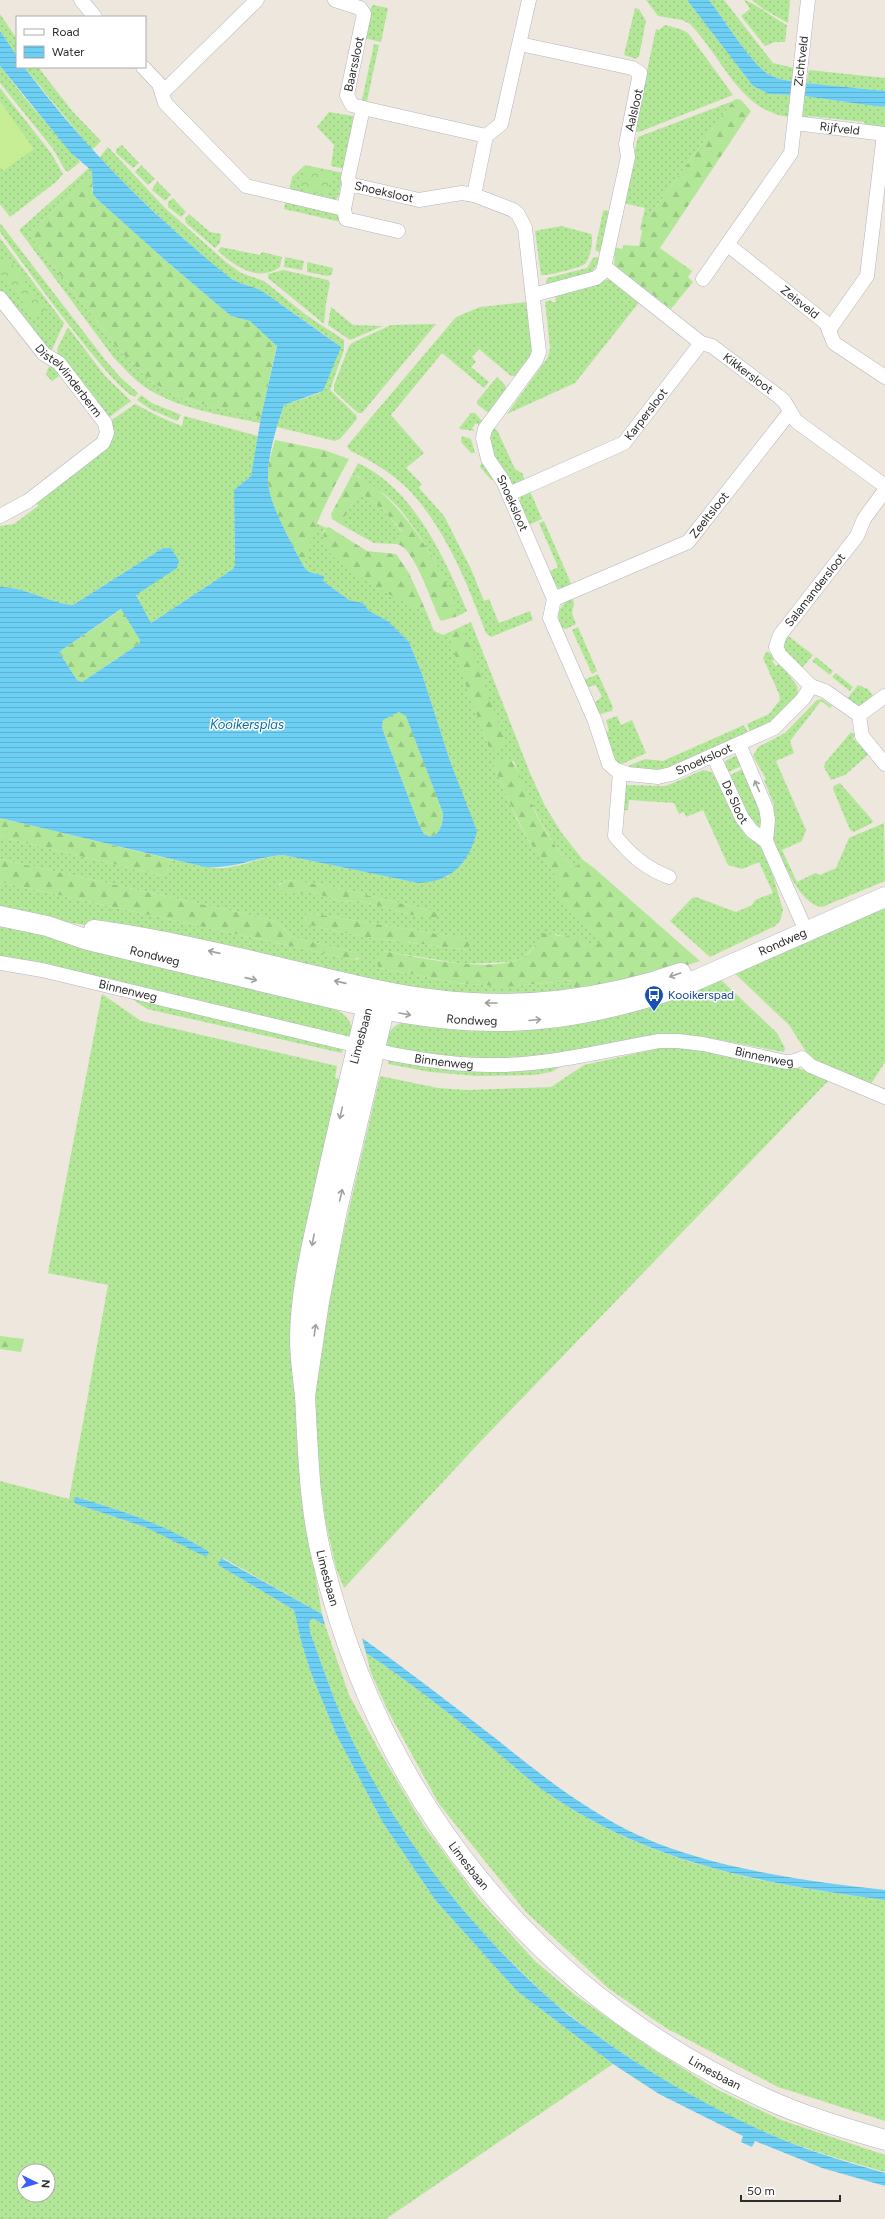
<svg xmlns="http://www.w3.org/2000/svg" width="885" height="2219" font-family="Figtree,sans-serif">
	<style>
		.grass { fill: url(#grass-dots); fill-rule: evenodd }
		.forest { fill: url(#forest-firs) }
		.park { fill: url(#park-crowns) }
		.pitch { fill: #c7ee94 }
		.water { fill: url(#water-rules); fill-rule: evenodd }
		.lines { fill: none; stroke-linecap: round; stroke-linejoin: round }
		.minor-casing { stroke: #b2b4c0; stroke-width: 15 }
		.secondary-casing { stroke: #b2b4c0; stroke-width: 21 }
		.minor { stroke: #fff; stroke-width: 14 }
		.secondary { stroke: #fff; stroke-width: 20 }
		.oneway { stroke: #a0a0a0 }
		.labels { text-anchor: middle; stroke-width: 3; stroke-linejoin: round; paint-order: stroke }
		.street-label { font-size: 12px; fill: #2c2c2c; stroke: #fff }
		.transit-label { font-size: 12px; fill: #164399; stroke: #fff; text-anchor: start }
		.water-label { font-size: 13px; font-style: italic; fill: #086ea4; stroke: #fff }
	</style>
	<defs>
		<pattern id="grass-dots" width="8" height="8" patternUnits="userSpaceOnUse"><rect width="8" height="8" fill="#b3e798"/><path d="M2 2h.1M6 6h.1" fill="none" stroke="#9ac683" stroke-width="1.8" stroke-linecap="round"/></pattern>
		<pattern id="forest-firs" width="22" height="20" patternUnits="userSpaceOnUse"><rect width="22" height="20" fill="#b3e798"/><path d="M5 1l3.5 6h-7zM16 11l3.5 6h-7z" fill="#9ac683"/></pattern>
		<pattern id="park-crowns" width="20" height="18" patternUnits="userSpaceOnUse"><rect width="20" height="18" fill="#b3e798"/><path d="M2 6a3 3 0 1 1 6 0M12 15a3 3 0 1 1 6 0" fill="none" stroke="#9ac683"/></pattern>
		<pattern id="water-rules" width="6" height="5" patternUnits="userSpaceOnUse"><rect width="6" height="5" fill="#6dcff4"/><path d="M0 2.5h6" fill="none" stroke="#5fb2d1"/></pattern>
	</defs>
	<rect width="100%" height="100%" fill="#eee7de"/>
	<!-- grass -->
	<path class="grass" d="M646,0h41l66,86 16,8 24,1 -4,22c-49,-5 -68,-62 -99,-93l-8,-4 -24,-4z
		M709,0h15l49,63 21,5 1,14c-9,-2 -19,-3 -27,-8 -17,-11 -45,-56 -59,-74z
		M744,0c6,0 34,21 43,25l-2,17h-10l-10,4 -24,-30 9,-7z
		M752,0h38l-2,23 -25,-14z
		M373,5l15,3 -7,34 -17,-4 7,-31z
		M635,8l4,1 7,12 -7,35 -3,3 -12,-4z
		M0,14l17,25v17l-17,-25z
		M665,25l15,4 8,4 45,62 -94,37 -5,-1 22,-102 3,1z
		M374,44l5,1 -12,56 -5,-1z
		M0,66l24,31 56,65 -12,10 -3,-2 -12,-21 -53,-66z
		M24,67h14l35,45 28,29 -9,9z
		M809,70l76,8v13l-79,-8z
		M0,88l51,65 12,21 -7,8 -46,35 -10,-13z
		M804,96l77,11 4,-1v23l-21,-4v-3l-56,-6v5l-6,-5z
		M733,101l-93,128 5,-21 -22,-5 15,-66z
		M329,112l24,4 2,2 -10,51 -14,-3 3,-21 -17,-18z
		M122,145l17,18 -6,5 -17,-15v-4z
		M108,147l57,61 61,54 15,11 23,8 42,34 38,25v10l-14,40 26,25 1,4 -17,20 -5,2 -58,-14 7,-22 36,-12 12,-26 4,-24 -71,-50c-9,-5 -19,-6 -28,-11 -18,-9 -35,-26 -50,-40 -30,-27 -60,-56 -88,-84z
		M141,165l14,14 -7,6 -13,-13z
		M305,165l39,8 -6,24 -3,3 -46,-8 3,-15z
		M89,168l3,3 1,5 -65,57 91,117 32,32 31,16 16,5 64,14 -2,6c-37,-8 -78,-13 -112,-34 -13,-8 -23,-20 -34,-31l-95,-128z
		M157,181l14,14 -6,6 -13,-11z
		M173,198l13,14 -5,5 -13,-10v-5z
		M286,200l55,13v9l-57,-13z
		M605,210l7,2 -9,42 -8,-4 8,-39z
		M189,214l21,18 11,2 -1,9 -5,5 -29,-25 -1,-4z
		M0,223l106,138 16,18 16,14 -3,4c-21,-6 -116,-139 -135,-165z
		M561,226l30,8c3,6 -1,25 -6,30 -6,4 -37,12 -44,11l-6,-44z
		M0,238l64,85 -13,29 -51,-60z
		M221,247l39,8 2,-3 20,5 -2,10c-23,16 -45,-1 -62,-16z
		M285,257l19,4 -2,9 -18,-3z
		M597,257l5,1 -11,15 -45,11 1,-6 40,-10 6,-10z
		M307,262l26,6 -1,6 -4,2 -21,-4z
		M283,270l45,10 2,3 -4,20 -2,21 -56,-46v-4z
		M610,279l31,21 -66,83 -68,31 41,-57 2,-9 -5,-46 6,-2 1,2h4l-1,-7z
		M527,302l6,51 -17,23h-5l-32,-27 -7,8 4,5 -5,5 18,15 -5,6 -42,-35 -51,62 33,38 -18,15 16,16 -3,4 25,28 27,53 13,32 5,-2 10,24 31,-12 3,9 -42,17 -5,-4c-19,-50 -40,-104 -78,-144 -13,-13 -30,-24 -47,-33 -5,-3 -12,-4 -14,-10l109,-129 24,-10z
		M331,307l22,18 30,1 -33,14 -22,-15z
		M436,324l-74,89h-4l-24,-22v-6l15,-39 3,-3 39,-18z
		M68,327l37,49 26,25 -24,18 -49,-65 -1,-5z
		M51,366l10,9 -9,6 -6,-6 2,-7z
		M497,377l8,8 1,5 -17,22h-2l-10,-8v-3z
		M141,395l11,8 29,12 -4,6 -27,-12 -13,-9z
		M135,404l27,14 20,8 2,-10 74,20 -7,40 -17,14 1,74 -2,5 -82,54 -15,-28 27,-47 -90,57c-23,-2 -51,-19 -73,-18v-61l14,-2 24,-18 -2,-4 68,-52 9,-14 -4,-14z
		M471,413h4l7,8 -3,4 -3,-2 -4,5 3,3 -15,-2 -1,-1z
		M492,427l5,3 18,39 7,4 3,7 -9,5 -3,-1 -21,-29 -3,-12z
		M462,436l9,3 4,14h-4l-10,-11z
		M482,462l12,18h-3l-11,-13z
		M358,463c57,27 86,95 109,148l-11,6c-1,-28 -40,-90 -59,-111 -11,-12 -26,-21 -39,-30l-6,-1z
		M530,491l12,28 -13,6c-4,-9 -12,-20 -8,-31z
		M361,493l21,16 20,23 -6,12 -22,-1 -34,-19 17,-28z
		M544,521l26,60 2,7c-17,3 -16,-1 -23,-16l9,-5 -19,-44z
		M316,523l10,5 -3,4c33,31 59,64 103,79l8,20 9,4 9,-4 -3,5 40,112 -26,-120 -3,-1 11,-5 59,151 15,33 16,26 22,28 -6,6 -5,1c-27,-31 -44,-67 -58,-106h-17l-3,5 23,54 13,23 28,35 26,46 15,12v6l-4,4 -39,-12 -18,9 -15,15 -12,4 -48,2 -80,-13 -4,17 79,15 47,4 69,-7 1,14 -122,6 -354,-73 -47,-7 -52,-11v-27l354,78 5,-1 -2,-6 -65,-16 -16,-16 -276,-62v-25l5,4 158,38 4,-4 3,-13c17,3 35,10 52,9 21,-1 40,-12 61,-13l135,28 29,-6 15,-14 -11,-99 -29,-90 -13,-32 -21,-21 -19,-10 -6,-8 -14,-3 -26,-19v-5l-14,-4 -5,-5 5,-25zM287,880l47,7 98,24 -12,6 -60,-16 -17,1 -32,-10 -33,-7zM309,913l154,25 3,12 -101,-13 -56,-12 -4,-3 1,-8z
		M572,597l2,6 -2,10 4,11 -10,5 -5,-1c-6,-13 -1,-24 11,-31z
		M578,627l19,44 -5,3 -20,-44z
		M787,635l26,20 -11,13 -12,-8 -10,-18z
		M767,651l9,7 -4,3 4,5 4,-3 17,23 1,7 -21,26 -27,13 -3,-8 22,-10 11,-14 -1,-6 -16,-36z
		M816,657l17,14 -3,4 -18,-14z
		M836,673l17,14 -3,4 -18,-14z
		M598,674l15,33 -1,4 -12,3 -6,-11 8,-6 -6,-12 -9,2 -3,-7z
		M858,685l10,4 6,8 -14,11 -13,-9z
		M822,699l10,7 -2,2 -9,-7 -31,40 4,12 -18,8 30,69 -4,11 -20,9 15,32 18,-9 5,2 16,-7 13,-30 35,-15 1,58 -63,26c-21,-1 -39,-45 -47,-62l-2,-7 1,-33 -10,-25 2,-1 -13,-23 5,-9 27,-14 32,-33z
		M617,716l4,9 11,-5 14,33 -26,12 -6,-5 -9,-28 4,-1 -3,-11z
		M744,725l4,8 -84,38 -36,-3 2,-3 15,-6 18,2z
		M851,732l5,3 -3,3 6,7 3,-2 7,9 -1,3 -23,20 -14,5 -7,-13 1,-4z
		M735,756l3,1 6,8 -18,8 -1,-12z
		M745,768l18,41 -1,20 -7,-1 -27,-52z
		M703,770l9,2 4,8 5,-1 48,83 14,48 -3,11 -5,5 -65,31 -40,-36 22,-23 4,-1 40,15 16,-7 3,-5 18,-7 -14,-31 -17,7 -14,-4 -25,-55 -17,7 -2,-5 -5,2 -5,-11 -45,-3 -1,10h-5l3,-25 40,1z
		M840,783l33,38 -1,2 -18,9 -4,-2 -17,-41 1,-3z
		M885,902v160l-14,22 -59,-23 -23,-36 -58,-55z
		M0,923l172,47 163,39c15,7 18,17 19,32l-354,-84z
		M717,976l60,57 8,15 -1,4 -70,-13 -217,21 -50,-3 -64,-10c5,-15 9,-22 25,-27z
		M102,994l39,27 196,45 -2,12 7,2 -40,417 20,117 -99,-56 -5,7 76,45 7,31 10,32 25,61 47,89 53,78 81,90 96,73 -227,155h-386v-738l69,18 39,-214 -60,-12zM76,1497c47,14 91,28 132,55l-63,-25 -69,-23 -3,-3zM24,2171h24v24h-24z
		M128,996l215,51 -1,6 -195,-44z
		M687,1045l107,22 37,11 -350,363 -137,147 -8,-20 -10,-44 -10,-69 -4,-65 11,-69 57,-245 58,12 29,2 84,-3 33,-22 86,-19z
		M389,1058l176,6 -14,8 -17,3 -57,1 -47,-4 -42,-8z
		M314,1619l11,6 24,70 35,64 40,67 56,75 55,60 40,34 77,54 62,39 67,32 104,35v17c-42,-12 -86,-24 -126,-42 -70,-32 -136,-73 -197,-121 -13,-10 -24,-22 -36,-33 -74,-70 -137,-154 -179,-247 -14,-31 -25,-64 -37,-97l-1,-10z
		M366,1653c44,29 85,62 126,95 20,16 39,35 61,49 101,68 214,88 332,103v221l-107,-34 -112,-59 -58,-40 -82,-76 -87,-108 -51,-93 -17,-38z"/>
	<!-- forest -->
	<path class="forest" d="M736,99l5,1 10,11 -91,137 32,23 -4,6 5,5 -22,27 -55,-42 -2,-4 1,-7h-3l2,-9 8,2 2,-4 15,1 3,-15 -2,-2 93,-128z
		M93,176l-1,14 5,9 68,61 66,56 19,5 27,23 -16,73 -63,-14 -16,-5 -31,-16 -32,-32 -91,-117z
		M275,440l49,10 25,9c-19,35 -37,68 -45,108 -11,-21 -35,-63 -36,-85 -1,-15 3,-28 7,-42z
		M352,475c38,7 103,105 104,142l-15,4c-9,-15 -26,-75 -45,-77l6,-13 -20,-22 -21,-16 -4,3 -17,28 -8,-5 -1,-5z
		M329,527l38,24 29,3 13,19 17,38c-25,-8 -83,-40 -98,-60 -5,-6 -6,-16 -2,-23z
		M122,609l18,31 -1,4 -57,38 -5,-2 -18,-28z
		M460,627l3,1 42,112v7l-12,4 -4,-3 -36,-98 -4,-14 3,-5z
		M399,712l7,3 37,98c0,10 -2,20 -12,24l-7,-3 -5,-9 -37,-97 1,-8z
		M508,757c10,7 23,47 30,61 10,18 21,34 34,49l5,-1 6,-6 11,8 106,93 -52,17 -73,16 -2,-14 -68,7 -47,-4 -79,-15 -2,-5 2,-10 4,-2c33,6 109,23 139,7 10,-6 16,-15 21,-25l23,4 4,-3 25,12 4,-4v-6l-29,-23 -14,-18 4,-11c-6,-15 -20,-26 -29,-40 -15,-24 -25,-51 -37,-78l3,-5z
		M0,818l170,41 -3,13 -4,4 -158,-38 -5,-4z
		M0,859l276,62 16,16 65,16 3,3 -6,4 -354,-78z
		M287,880l47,7 98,24 10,3 1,3h-23l-60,-16 -17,1 -32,-10 -25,2 -9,-7z
		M309,913l154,25 8,4 -4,8 -102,-13 -56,-12 -4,-3 1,-8z
		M0,1336l24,3 -3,13 -21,-3z"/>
	<!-- park -->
	<path class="park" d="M305,167l27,6 -5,22 -27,-6z
		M8,258l38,52 -12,8 -34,-47v-7z"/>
	<!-- pitch -->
	<path class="pitch" d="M0,101l34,48 -31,22 -3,-5z"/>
	<!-- water -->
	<path class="water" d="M687,0h22c14,18 42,63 59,74 8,5 18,6 27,8l-2,13 -24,-1 -16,-8z
		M0,31l17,25v11h7c59,79 129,149 206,211 11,7 24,8 35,15l76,54 -18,44 -39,14c-8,23 -17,52 -16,77 1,22 25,64 36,85l5,5 15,4 -1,5 26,19 14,3 6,8 19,10 21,21 13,32 29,90 26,67c-8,32 -25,51 -59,52l-135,-28c-28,2 -47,14 -78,12l-205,-49v-231c22,-1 50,16 73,18l90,-57h8l8,13 -2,7 -41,27 15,28 82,-54 2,-5 -1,-74 17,-14 10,-59 16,-71 -27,-25 -19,-5 -66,-56 -68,-61 -4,-5 -1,-23 -21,-18 -71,-87zM121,609l19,31 -1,4 -57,38 -5,-2 -18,-28zM399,712l7,4 37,97c0,10 -2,20 -12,24l-7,-3 -5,-9 -37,-97 1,-8z
		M806,83l79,8v15l-4,1 -77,-11z
		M76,1497c47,14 91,28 133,55l-3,5 -61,-30 -69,-23 -3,-3z
		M221,1558l101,56 3,11 -11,-6 -3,1 -2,2 1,10c12,33 23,66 37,97 49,107 124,201 212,278 11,10 24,18 36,27 52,38 107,69 165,96 39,18 83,31 125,43v13l-63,-18 -67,-27 -3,6 -11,-5 2,-6 -84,-42 -46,-30 -96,-73 -81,-90 -53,-78 -47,-89 -25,-61 -10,-32 -7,-31 -76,-45z
		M362,1638c45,32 89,66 133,100 46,37 91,73 145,98 70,32 169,46 245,54v10c-119,-16 -230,-35 -332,-103 -22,-14 -41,-33 -61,-49 -41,-33 -82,-66 -126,-95z"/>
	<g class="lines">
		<defs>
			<g id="minor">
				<path d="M81,0l14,17"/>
				<path d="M335,0l25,8 4,6 -17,81 5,10 11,3 -15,70 1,6"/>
				<path d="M520,44l112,24 8,5 -14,71 2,13 -25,115 -7,6 -63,17"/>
				<path d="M143,67l16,17 6,19 81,83 98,23"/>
				<path d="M162,93l95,-93"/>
				<path d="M363,108l123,28"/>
				<path id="s1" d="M795,123l90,11"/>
				<path d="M474,195l12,-59 15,-12 28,-124"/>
				<path id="s2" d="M398,231l-52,-12 -2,-10 5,-25 70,16 43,-7 12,2 39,15 5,4 7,14 14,124 -3,8 -51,69 -2,9 5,21 15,22 51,118 -4,19 45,103 14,43 7,6 12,4 30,3 13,-3 103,-46 29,-29 8,-13"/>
				<path id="s3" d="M728,245l98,78 8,20 51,34"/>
				<path id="s4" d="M605,267l96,76 11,3 66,50 6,5 12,20 89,65"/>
				<path id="s5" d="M703,279l88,-126 17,-153"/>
				<path id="s6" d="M0,298l44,56 15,9 46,60 2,10 -4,10 -75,58 -28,15"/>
				<path d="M829,330l38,-54 17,-142"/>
				<path d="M885,490l-21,29 -7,17 -77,99 -4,12 4,8 31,31 14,5 34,24 3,21 23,28"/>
				<path id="s7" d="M509,494l115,-51 77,-100"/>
				<path id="s8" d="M554,599l134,-57 102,-130"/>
				<path d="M859,715l26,-19"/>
				<path d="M739,744l27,64 2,12 -2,21"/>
				<path id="s9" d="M713,755l29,63 10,13 14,10 41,92"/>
				<path d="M620,772l-5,64c16,19 30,32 54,41"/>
				<path id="s10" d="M0,963l42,7 350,84c36,7 72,12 108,11 54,-1 107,-15 159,-24h19l25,3 83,18 10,-1 6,-3 9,8 74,31"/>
			</g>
			<g id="secondary">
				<path id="s11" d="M0,916l47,10 41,14c66,16 131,31 197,47 71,17 141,35 215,34 63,0 126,-15 185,-36l200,-88"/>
				<path d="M94,930c72,10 142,27 213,44 43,10 86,21 130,26 81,10 167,0 244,-27"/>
				<path id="s12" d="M305,1396l14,-94 18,-92 47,-200 -6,-19 -11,15c-15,64 -31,129 -45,194 -10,45 -22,93 -22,140 0,19 3,37 5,56 3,54 4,109 17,162 59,244 214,435 442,540 39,18 80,30 121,42"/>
			</g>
		</defs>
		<!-- minor casing -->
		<use href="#minor" class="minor-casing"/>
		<!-- secondary casing -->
		<use href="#secondary" class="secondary-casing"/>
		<!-- minor -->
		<use href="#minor" class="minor"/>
		<!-- secondary -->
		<use href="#secondary" class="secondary"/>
	</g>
	<!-- one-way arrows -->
	<defs><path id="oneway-shaft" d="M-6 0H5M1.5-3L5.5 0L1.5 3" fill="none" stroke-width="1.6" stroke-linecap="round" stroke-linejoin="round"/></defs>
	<g class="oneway">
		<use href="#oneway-shaft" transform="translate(757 786) rotate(-113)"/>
		<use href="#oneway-shaft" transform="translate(214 952) rotate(-167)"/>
		<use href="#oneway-shaft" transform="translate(675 975) rotate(161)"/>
		<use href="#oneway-shaft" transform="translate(251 979) rotate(13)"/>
		<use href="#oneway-shaft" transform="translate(340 982) rotate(-167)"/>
		<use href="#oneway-shaft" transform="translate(491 1003) rotate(-180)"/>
		<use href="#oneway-shaft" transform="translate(405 1014) rotate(10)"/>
		<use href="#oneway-shaft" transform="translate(535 1020) rotate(-5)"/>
		<use href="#oneway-shaft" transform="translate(341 1113) rotate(103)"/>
		<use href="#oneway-shaft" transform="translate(341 1195) rotate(-77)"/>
		<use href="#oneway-shaft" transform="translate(313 1240) rotate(101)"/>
		<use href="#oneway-shaft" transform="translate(315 1330) rotate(-82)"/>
	</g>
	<!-- icons -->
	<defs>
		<symbol id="bus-pin" viewBox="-11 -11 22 30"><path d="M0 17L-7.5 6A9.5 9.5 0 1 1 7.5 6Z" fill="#1a4fb4" stroke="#fff"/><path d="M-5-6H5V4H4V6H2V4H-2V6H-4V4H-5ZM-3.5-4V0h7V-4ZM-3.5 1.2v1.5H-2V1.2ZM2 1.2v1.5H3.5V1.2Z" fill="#fff"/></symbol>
	</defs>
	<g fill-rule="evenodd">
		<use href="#bus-pin" x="643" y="984" width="22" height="30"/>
	</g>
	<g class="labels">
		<!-- street labels -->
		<g class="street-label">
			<text dy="4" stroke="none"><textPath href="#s5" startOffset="246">Zichtveld</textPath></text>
			<text transform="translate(354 64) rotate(-78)" y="4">Baarssloot</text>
			<text transform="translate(634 110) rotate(-77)" y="4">Aalsloot</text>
			<text dy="4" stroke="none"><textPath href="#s1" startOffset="45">Rijfveld</textPath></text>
			<text dy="4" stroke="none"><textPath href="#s2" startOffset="125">Snoeksloot</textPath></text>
			<text dy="4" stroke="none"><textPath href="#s3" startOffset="92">Zeisveld</textPath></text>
			<text dy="4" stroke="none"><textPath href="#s4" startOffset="179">Kikkersloot</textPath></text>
			<text dy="4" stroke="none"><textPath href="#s6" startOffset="108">Distelvlinderberm</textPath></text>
			<text dy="4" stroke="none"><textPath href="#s7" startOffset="162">Karpersloot</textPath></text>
			<text dy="4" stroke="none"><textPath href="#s2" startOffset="581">Snoeksloot</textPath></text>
			<text dy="4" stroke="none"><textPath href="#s8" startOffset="180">Zeeltsloot</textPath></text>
			<text transform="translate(815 590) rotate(-52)" y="4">Salamandersloot</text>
			<text dy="4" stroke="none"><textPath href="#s2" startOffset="964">Snoeksloot</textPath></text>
			<text dy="4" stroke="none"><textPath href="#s9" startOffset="52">De Sloot</textPath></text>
			<text dy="4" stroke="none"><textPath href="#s11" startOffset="808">Rondweg</textPath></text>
			<text dy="4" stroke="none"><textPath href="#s11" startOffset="160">Rondweg</textPath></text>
			<text dy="4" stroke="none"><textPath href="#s10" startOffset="131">Binnenweg</textPath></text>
			<text dy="4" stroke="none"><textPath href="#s11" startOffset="484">Rondweg</textPath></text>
			<text transform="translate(361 1036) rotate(-75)" y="4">Limesbaan</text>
			<text dy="4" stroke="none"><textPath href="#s10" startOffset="779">Binnenweg</textPath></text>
			<text dy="4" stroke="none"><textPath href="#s10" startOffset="455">Binnenweg</textPath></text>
			<text dy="4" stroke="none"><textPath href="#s12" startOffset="1014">Limesbaan</textPath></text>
			<text dy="4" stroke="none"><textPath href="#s12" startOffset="1337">Limesbaan</textPath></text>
			<text dy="4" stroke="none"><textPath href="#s12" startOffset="1661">Limesbaan</textPath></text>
		</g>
		<!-- transit labels -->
		<g class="transit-label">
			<text x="668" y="999">Kooikerspad</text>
		</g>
		<!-- water labels -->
		<g class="water-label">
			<text x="247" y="729">Kooikersplas</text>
		</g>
	</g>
	<!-- legend -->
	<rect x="16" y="16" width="130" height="52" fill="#ffffff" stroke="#ababab"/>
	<rect x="24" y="29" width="20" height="6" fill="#ffffff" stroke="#ababab"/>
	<text x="52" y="36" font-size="12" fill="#2c2c2c">Road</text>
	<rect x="24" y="46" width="20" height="12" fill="url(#water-rules)" stroke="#ababab"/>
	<text x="52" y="56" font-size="12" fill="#2c2c2c">Water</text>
	<!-- north arrow -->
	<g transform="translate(36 2183) rotate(95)"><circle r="19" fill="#ffffff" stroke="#ababab"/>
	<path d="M0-3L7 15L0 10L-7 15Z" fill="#3a5eff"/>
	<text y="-6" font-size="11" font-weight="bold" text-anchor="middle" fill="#2c2c2c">N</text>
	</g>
	<!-- scale -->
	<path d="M741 2195v6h99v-6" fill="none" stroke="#2c2c2c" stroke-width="2"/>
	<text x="747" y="2195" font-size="12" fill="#2c2c2c" stroke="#ffffff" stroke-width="3" paint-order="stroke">50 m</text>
</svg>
